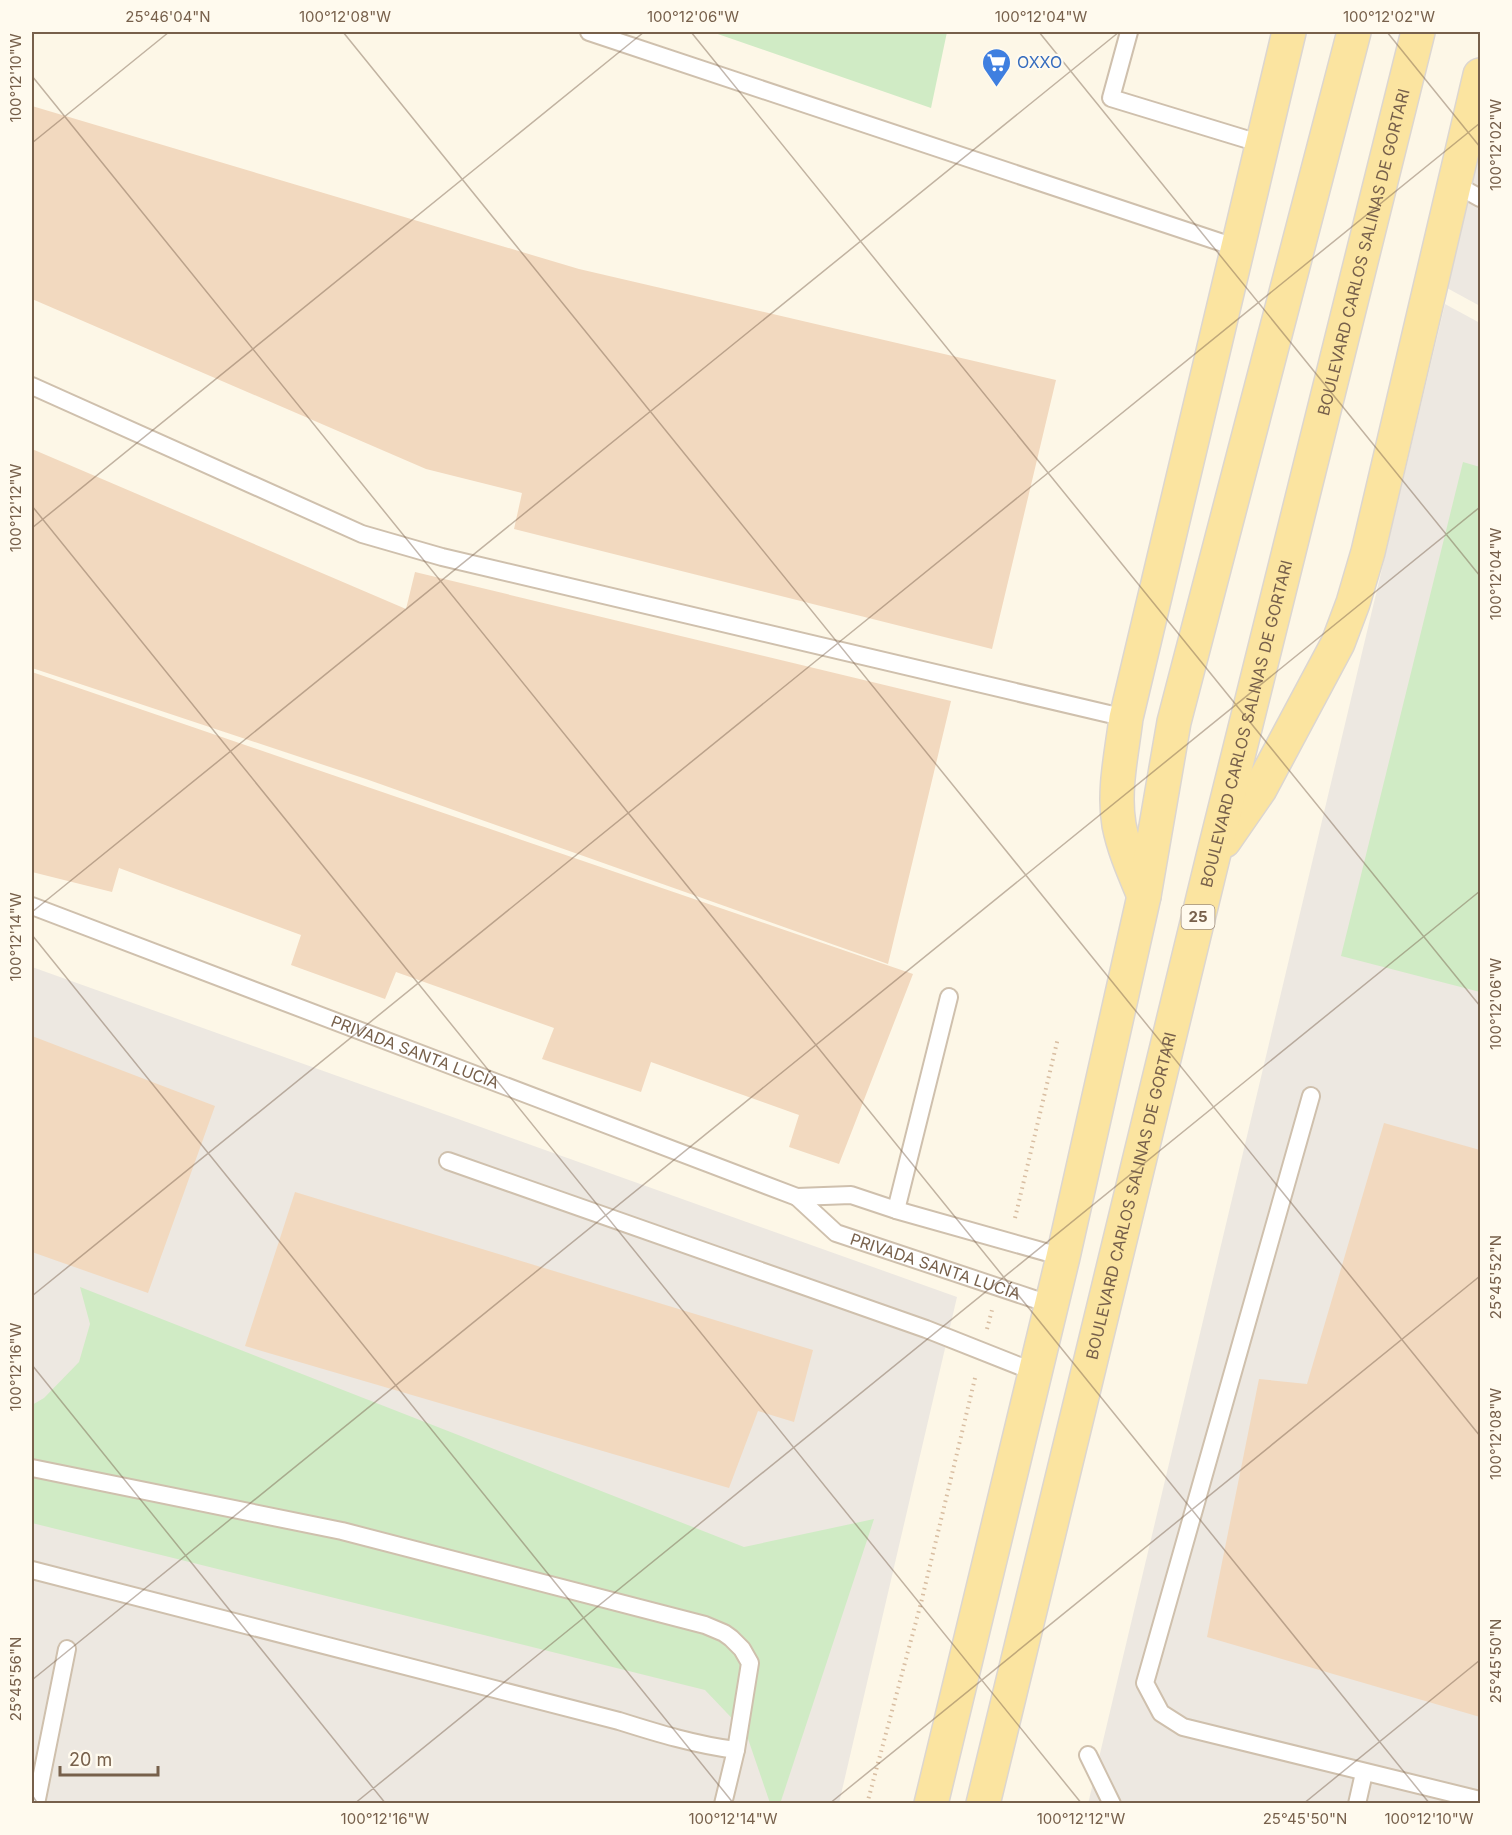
<svg xmlns="http://www.w3.org/2000/svg" width="1512" height="1835" font-family="Inter,sans-serif">
	<style>
		.industrial { fill: #ede8e1 }
		.green { fill: #d0ebc5 }
		.building { fill: #f2d9bf }
		.lines { fill: none; stroke-linecap: round; stroke-linejoin: round }
		.service-casing { stroke: #cfc0ad; stroke-width: 20 }
		.primary-casing { stroke: #dcd6d0; stroke-width: 36 }
		.path { stroke: #d8bda1; stroke-width: 4; stroke-dasharray: 1.5 4.5; stroke-linecap: butt }
		.service { stroke: #fff; stroke-width: 16 }
		.primary { stroke: #fbe4a0; stroke-width: 33 }
		.ticks { fill: none; stroke: #77604b; stroke-width: 1.5; stroke-opacity: 0.45 }
		.labels { text-anchor: middle; stroke-width: 4.5; stroke-linejoin: round; paint-order: stroke }
		.shield { fill: #fffaee; stroke: #a08e7c; stroke-width: 1.5 }
		.shield-label { font-size: 15px; font-weight: bold; fill: #77604b }
		.shop-label { font-size: 16px; fill: #366cbe; stroke: #fffaee; text-anchor: start }
		.street-label { font-size: 16px; fill: #77604b; stroke: #fffaee }
		.neatline { fill: none; stroke: #77604b; stroke-width: 2 }
		.ticks-label { font-size: 15px; text-anchor: middle; fill: #77604b }
	</style>
	<rect width="100%" height="100%" fill="#fdf7e7"/>
	<!-- industrial -->
	<path class="industrial" d="M1480,147v159l-33,-18z
		M1445,304l35,19v1480l-392,1z
		M32,967l925,330 -118,506 -807,1z"/>
	<!-- green -->
	<path class="green" d="M712,32h235l-16,76z
		M1463,462l17,5v525l-139,-36z
		M80,1287l664,260 130,-28 -94,285 -10,-1 -24,-70 -41,-43 -673,-167v-118l12,-7 35,-36 11,-38z"/>
	<!-- building -->
	<path class="building" d="M32,106l547,163 477,111 -64,269 -478,-120 8,-36 -96,-24 -394,-170z
		M32,449l374,160 9,-37 536,129 -63,263 -522,-185 -334,-111z
		M32,672l881,302 -74,190 -50,-17 10,-32 -148,-53 -10,30 -99,-33 12,-31 -158,-56 -11,27 -94,-34 10,-30 -182,-67 -7,24 -80,-20z
		M32,1036l183,70 -67,187 -116,-41z
		M1384,1123l96,27v567l-273,-80 52,-258 48,5z
		M295,1192l518,158 -19,72 -36,-11 -29,77 -484,-142z"/>
	<g class="lines">
		<defs>
			<g id="service">
				<path d="M589,32l649,216"/>
				<path d="M1129,32l-18,66 151,46"/>
				<path d="M1455,184l25,14"/>
				<path d="M32,386l330,148 80,23 684,161"/>
				<path id="s1" d="M32,906l765,291 54,-2 45,15 167,47"/>
				<path d="M1311,1096l-166,587 16,30 22,14 297,73"/>
				<path d="M448,1161l478,168 111,44"/>
				<path id="s2" d="M797,1197l39,36 216,72"/>
				<path d="M896,1210l53,-213"/>
				<path d="M32,1468l310,63 363,94 19,8 7,5 11,11 8,14 -14,87"/>
				<path d="M32,1570l587,151c38,12 77,24 117,29l-13,54"/>
				<path d="M1088,1755l24,49"/>
				<path d="M36,1804l31,-155"/>
				<path d="M1357,1804l7,-31"/>
			</g>
			<g id="primary">
				<path d="M1224,841l36,-52 78,-146 15,-40 15,-51 112,-477"/>
				<path d="M1144,896c-10,-24 -20,-46 -25,-71 -6,-35 3,-73 7,-107l163,-686"/>
				<path d="M931,1804l132,-547 81,-361 30,-174 180,-690"/>
				<path id="s3" d="M983,1804l230,-947 205,-825"/>
			</g>
		</defs>
		<!-- service casing -->
		<use href="#service" class="service-casing"/>
		<!-- primary casing -->
		<use href="#primary" class="primary-casing"/>
		<!-- path -->
		<path class="path" d="M1015,1218l43,-180
			M987,1329l5,-19
			M867,1804l54,-201 55,-229"/>
		<!-- service -->
		<use href="#service" class="service"/>
		<!-- primary -->
		<use href="#primary" class="primary"/>
	</g>
	<!-- ticks -->
	<path class="ticks" d="M343,32l1137,1404M691,32l789,974M1039,32l441,544M1387,32l93,115M32,76l1398,1728M32,143l137,-111M32,506l1050,1298M32,528l612,-496M32,912l1087,-880M32,935l702,869M32,1296l1448,-1173M32,1365l354,439M32,1680l1448,-1173M32,1795l6,9M354,1804l1126,-913M829,1804l651,-528M1303,1804l177,-144"/>
	<!-- icons -->
	<defs>
		<symbol id="supermarket-pin" viewBox="-11 -11 22 30"><path d="M0 17L-7.5 6A9.5 9.5 0 1 1 7.5 6Z" fill="#3f7fe0" stroke="#fffaee"/><path d="M-6-5.5h2.5l.6 2H6L4.5 2H-2.5L-4.4-4H-6ZM-1.5 3.2a1.3 1.3 0 1 0 .1 0ZM3 3.2a1.3 1.3 0 1 0 .1 0Z" fill="#fff"/></symbol>
	</defs>
	<g fill-rule="evenodd">
		<use href="#supermarket-pin" x="980" y="46" width="33" height="45"/>
	</g>
	<g class="labels">
		<!-- shield labels -->
		<rect class="shield" x="1181.5" y="905" width="33" height="24" rx="4.5"/>
		<g class="shield-label">
			<text x="1198" y="922">25</text>
		</g>
		<!-- shop labels -->
		<g class="shop-label">
			<text x="1017" y="68">OXXO</text>
		</g>
		<!-- street labels -->
		<g class="street-label">
			<text dy="6" stroke="none"><textPath href="#s3" startOffset="1598">BOULEVARD CARLOS SALINAS DE GORTARI</textPath></text>
			<text dy="6" stroke="none"><textPath href="#s3" startOffset="1112">BOULEVARD CARLOS SALINAS DE GORTARI</textPath></text>
			<text dy="6" stroke="none"><textPath href="#s1" startOffset="410">PRIVADA SANTA LUCÍA</textPath></text>
			<text dy="6" stroke="none"><textPath href="#s3" startOffset="626">BOULEVARD CARLOS SALINAS DE GORTARI</textPath></text>
			<text dy="6" stroke="none"><textPath href="#s2" startOffset="158">PRIVADA SANTA LUCÍA</textPath></text>
		</g>
	</g>
	<!-- border -->
	<rect width="1512" height="1835" fill="none" stroke="#fffaee" stroke-width="66"/>
	<!-- scale -->
	<path d="M60 1766v9h98v-9" fill="none" stroke="#77604b" stroke-width="3"/>
	<text x="69" y="1766" font-size="18" fill="#77604b" stroke="#fffaee" stroke-width="4.5" paint-order="stroke">20 m</text>
	<rect x="33" y="33" width="1446" height="1769" class="neatline"/>
	<g class="ticks-label">
		<text x="168" y="22">25°46'04"N</text>
		<text x="345" y="22">100°12'08"W</text>
		<text x="693" y="22">100°12'06"W</text>
		<text x="1041" y="22">100°12'04"W</text>
		<text x="1389" y="22">100°12'02"W</text>
		<text transform="translate(16 78) rotate(-90)" y="5">100°12'10"W</text>
		<text transform="translate(1496 145) rotate(-90)" y="5">100°12'02"W</text>
		<text transform="translate(16 508) rotate(-90)" y="5">100°12'12"W</text>
		<text transform="translate(1496 574) rotate(-90)" y="5">100°12'04"W</text>
		<text transform="translate(16 937) rotate(-90)" y="5">100°12'14"W</text>
		<text transform="translate(1496 1004) rotate(-90)" y="5">100°12'06"W</text>
		<text transform="translate(1496 1277) rotate(-90)" y="5">25°45'52"N</text>
		<text transform="translate(16 1367) rotate(-90)" y="5">100°12'16"W</text>
		<text transform="translate(1496 1434) rotate(-90)" y="5">100°12'08"W</text>
		<text transform="translate(1496 1661) rotate(-90)" y="5">25°45'50"N</text>
		<text transform="translate(16 1679) rotate(-90)" y="5">25°45'56"N</text>
		<text x="385" y="1824">100°12'16"W</text>
		<text x="733" y="1824">100°12'14"W</text>
		<text x="1081" y="1824">100°12'12"W</text>
		<text x="1305" y="1824">25°45'50"N</text>
		<text x="1429" y="1824">100°12'10"W</text>
	</g>
</svg>
